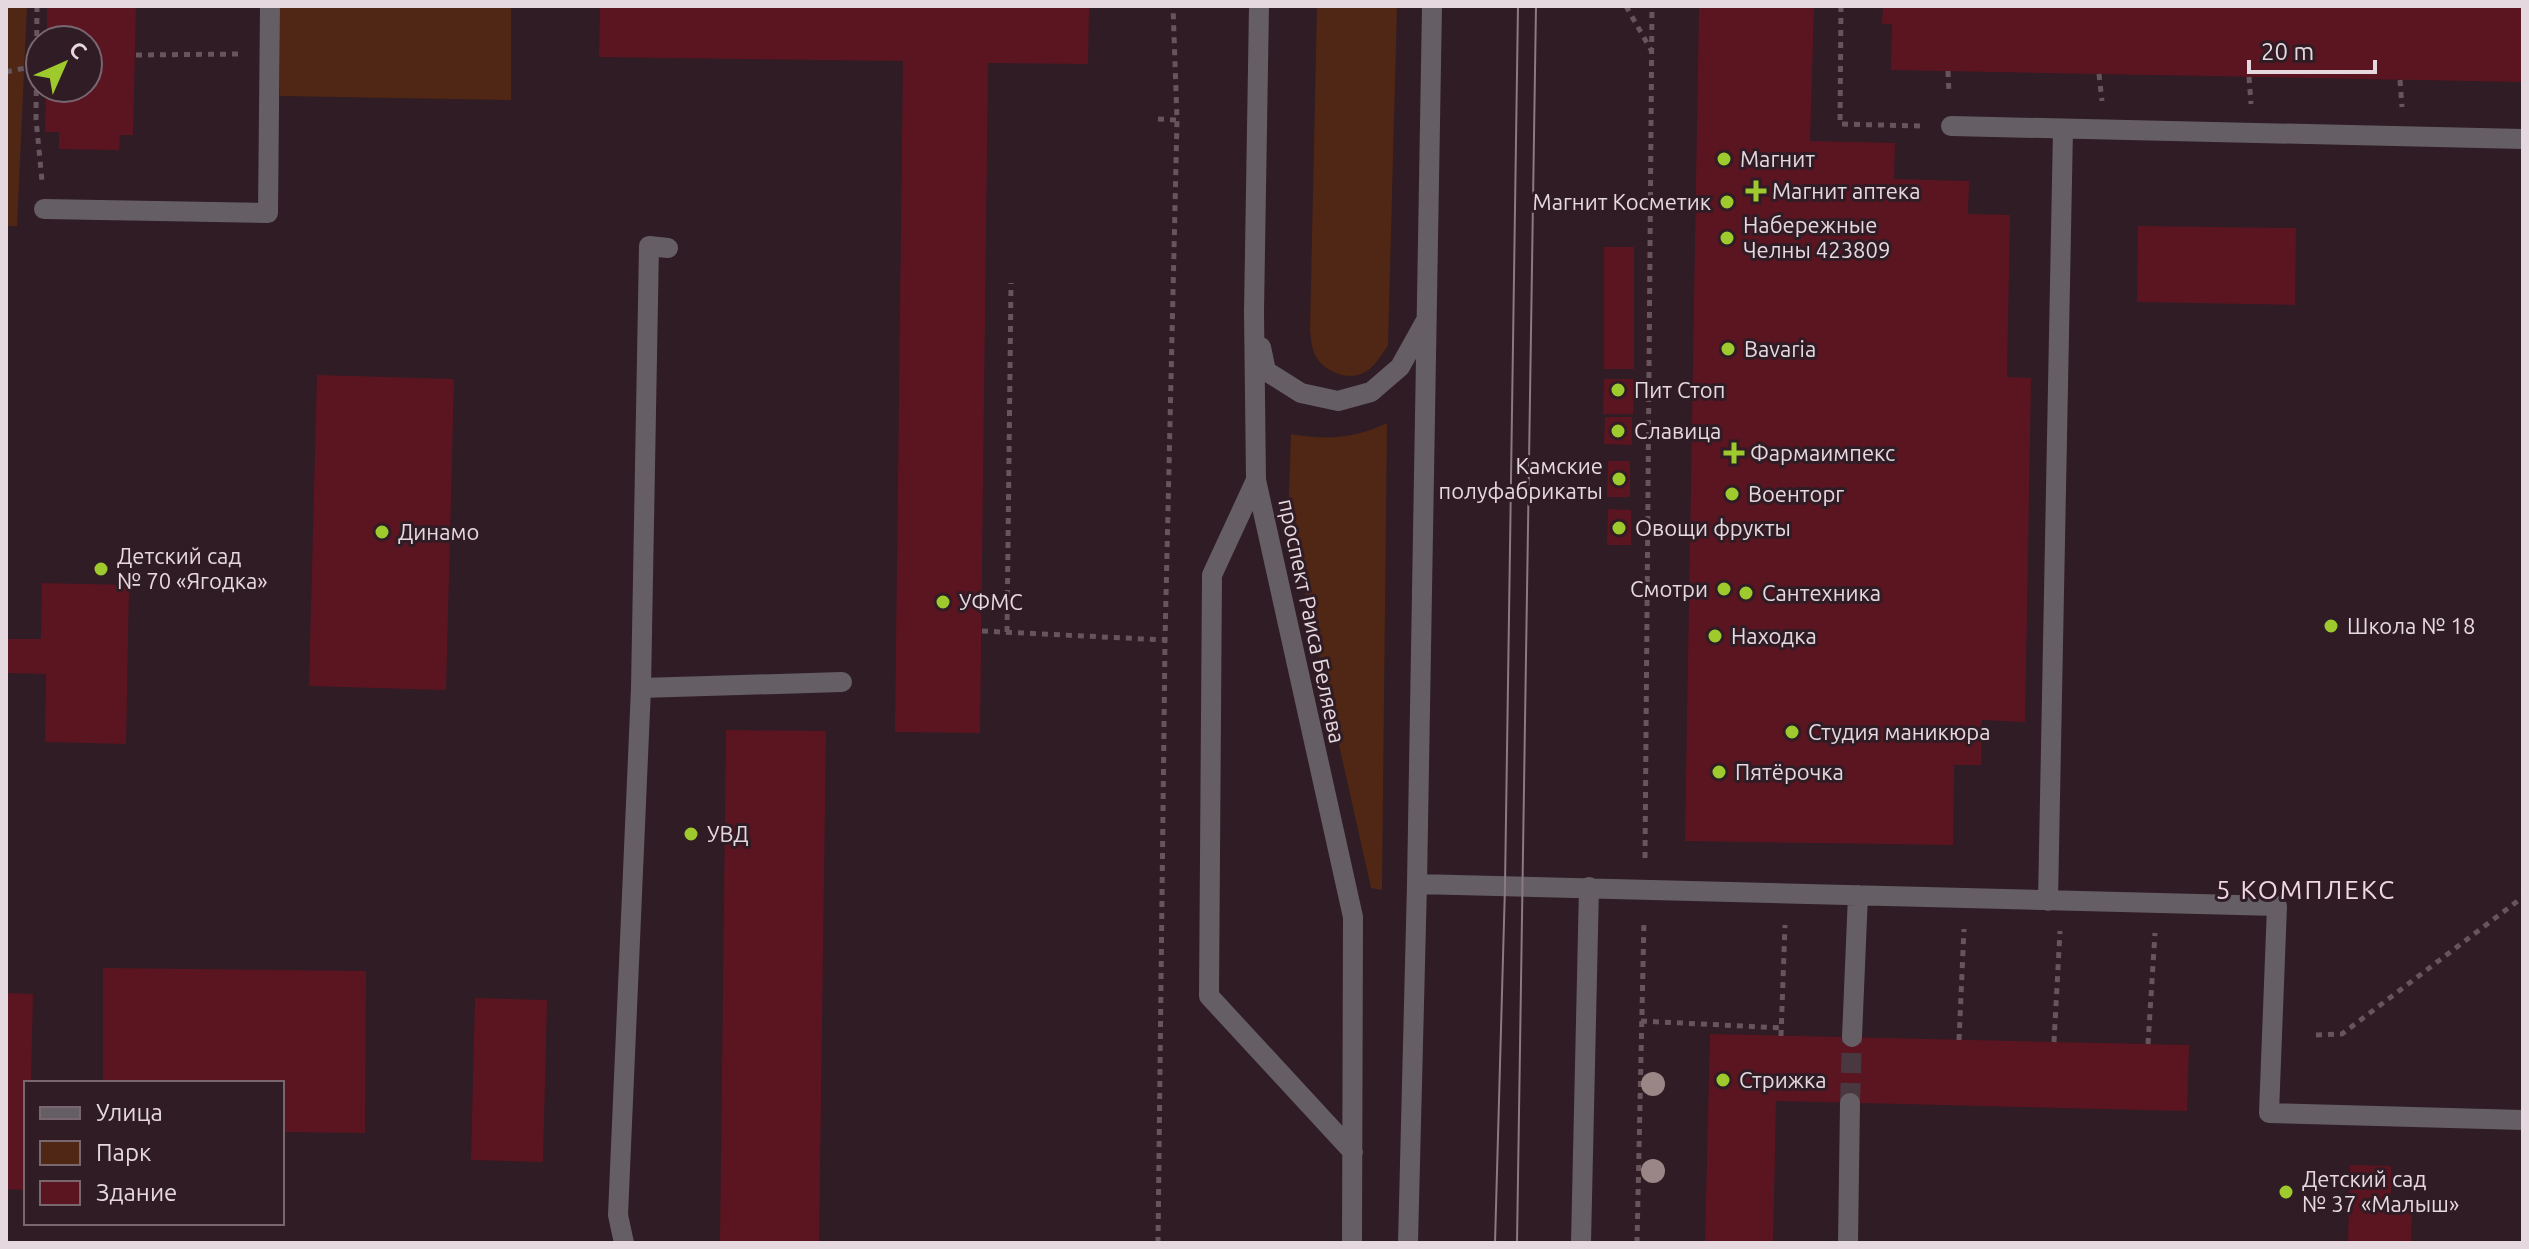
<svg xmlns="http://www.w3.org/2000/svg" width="2529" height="1249" font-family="Ubuntu,sans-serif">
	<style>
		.green { fill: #502614 }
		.building { fill: #5b1520 }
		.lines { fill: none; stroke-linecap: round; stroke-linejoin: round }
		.minor-tunnel { stroke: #4a3841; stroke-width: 20; stroke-dasharray: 20 10; stroke-linecap: butt }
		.path { stroke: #66555d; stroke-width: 5; stroke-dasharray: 6 6; stroke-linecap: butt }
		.minor { stroke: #655e65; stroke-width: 20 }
		.tram { stroke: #8a7a81; stroke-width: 2 }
		.tree { fill: #9a8686 }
		.poi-dot { fill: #9eca2e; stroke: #2f1c25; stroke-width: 3 }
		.labels { text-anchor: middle; stroke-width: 6; stroke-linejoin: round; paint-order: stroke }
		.poi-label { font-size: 22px; fill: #e5d8de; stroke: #2f1c25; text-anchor: start }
		.street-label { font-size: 22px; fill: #e5d8de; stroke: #2f1c25 }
		.quarter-label { font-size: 26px; letter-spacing: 2px; fill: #f1d7e2; stroke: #2f1c25 }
	</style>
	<rect width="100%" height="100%" fill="#2f1c25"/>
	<!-- green -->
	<path class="green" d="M6,6h21l-10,220h-11z
		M280,6h231v94l-231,-4z
		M1317,6h80l-9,340c-7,9 -15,24 -27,28 -18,7 -43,-6 -48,-24 -2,-6 -2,-13 -3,-20z
		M1387,423l-5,467 -11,-2 -83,-371 3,-83c35,6 63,5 96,-11z"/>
	<!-- building -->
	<path class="building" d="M47,6h89l-3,129h-13l-1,15 -60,-1v-17h-14l1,-44h42v-48h-41z
		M600,6h489l-1,58 -100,-1 -8,670 -85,-1 8,-671 -304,-4z
		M1699,6h115l-4,135 85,2 -1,36 75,2 -1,33 42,1 -3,162 24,1 -6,344 -43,-2 -1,45h-27l-1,80 -268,-4z
		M1883,6h640v76l-632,-12 1,-46h-10z
		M2138,226l158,2 -1,77 -158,-3z
		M1604,247h30v122h-30z
		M317,375l137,4 -8,311 -137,-4z
		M1604,379h30l-1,35h-30z
		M1605,417h27v28l-28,-1z
		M1608,461h22v36h-23z
		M1608,509l23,1v35h-24z
		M42,583l87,2 -3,159 -81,-2 1,-68 -40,-1v-34h35z
		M726,730l100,1 -7,512h-99z
		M103,968l263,3 -1,162 -83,-1v-49h-179z
		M6,993l27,1 -2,89h-5v107l-20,-1z
		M475,998l72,2 -4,162 -72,-2z
		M1710,1034l479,11 -2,66 -411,-10 -3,142h-68z
		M2350,1165l41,1v41h21l-1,36h-63z"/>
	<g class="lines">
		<!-- minor-tunnel -->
		<path class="minor-tunnel" d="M1850,1103l2,-66"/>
		<!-- path -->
		<path class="path" d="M37,6l-1,113 6,62
			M1626,6l25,44
			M1841,6l-1,118 81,2
			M136,55l103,-1
			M1948,71l1,23
			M6,72l29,-6
			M2099,74l3,27
			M2249,77l2,27
			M2400,80l2,27
			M1158,119l19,1
			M982,631l183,9
			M1007,632l4,-349
			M1645,858l7,-852
			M1641,1021l141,7
			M2316,1035l26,-1 181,-137
			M1781,1036l4,-111
			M1959,1040l5,-111
			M2054,1042l6,-111
			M2148,1044l7,-111
			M1158,1243l7,-603 12,-520 -4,-114
			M1637,1243l7,-323"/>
		<!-- minor -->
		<path class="minor" d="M1259,6l-5,306 2,168 97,437 -1,326
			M1951,126l572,13
			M44,209l224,4 2,-207
			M1261,347l5,24 35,22 37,8 33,-9 29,-25 25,-45
			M1256,480l-44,95 -3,421 144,156
			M641,688l201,-6
			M1417,884l860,22 -8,207 254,7
			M2048,901l15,-772
			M1852,1037l6,-142
			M624,1243l-6,-28 23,-527 8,-442 19,2
			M1408,1243l9,-359 15,-878
			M1581,1243l8,-356
			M1848,1243l2,-140"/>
		<!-- tram -->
		<path class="tram" d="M1495,1243l10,-357 13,-880
			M1517,1243l19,-1237"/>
	</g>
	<!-- trees -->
	<g class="tree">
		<circle cx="1653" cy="1084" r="12"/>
		<circle cx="1653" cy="1171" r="12"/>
	</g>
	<!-- markers -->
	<g class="poi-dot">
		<circle cx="1724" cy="159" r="8"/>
		<path d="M1752 179h8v8h8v8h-8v8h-8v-8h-8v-8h8z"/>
		<circle cx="1727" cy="202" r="8"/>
		<circle cx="1727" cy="238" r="8"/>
		<circle cx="1728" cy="349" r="8"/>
		<circle cx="1618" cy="390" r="8"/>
		<circle cx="1618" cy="431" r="8"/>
		<path d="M1730 441h8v8h8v8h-8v8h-8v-8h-8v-8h8z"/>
		<circle cx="1619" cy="479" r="8"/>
		<circle cx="1732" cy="494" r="8"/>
		<circle cx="1619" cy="528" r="8"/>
		<circle cx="382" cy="532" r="8"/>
		<circle cx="101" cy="569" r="8"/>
		<circle cx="1724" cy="589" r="8"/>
		<circle cx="1746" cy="593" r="8"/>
		<circle cx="943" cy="602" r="8"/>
		<circle cx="2331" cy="626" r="8"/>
		<circle cx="1715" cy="636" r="8"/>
		<circle cx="1792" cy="732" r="8"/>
		<circle cx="1719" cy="772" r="8"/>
		<circle cx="691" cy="834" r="8"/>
		<circle cx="1723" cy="1080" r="8"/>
		<circle cx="2286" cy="1192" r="8"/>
	</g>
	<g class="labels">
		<!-- poi labels -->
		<g class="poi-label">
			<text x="1740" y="167">Магнит</text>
			<text x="1772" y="199">Магнит аптека</text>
			<text x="1711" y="210" text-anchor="end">Магнит Косметик</text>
			<text x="1743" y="233">Набережные<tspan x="1743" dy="25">Челны 423809</tspan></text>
			<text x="1744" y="357">Bavaria</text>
			<text x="1634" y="398">Пит Стоп</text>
			<text x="1634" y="439">Славица</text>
			<text x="1750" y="461">Фармаимпекс</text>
			<text x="1603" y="474" text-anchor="end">Камские<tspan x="1603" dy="25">полуфабрикаты</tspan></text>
			<text x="1748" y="502">Военторг</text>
			<text x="1635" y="536">Овощи фрукты</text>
			<text x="398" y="540">Динамо</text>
			<text x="117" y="564">Детский сад<tspan x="117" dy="25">№ 70 «Ягодка»</tspan></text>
			<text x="1708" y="597" text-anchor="end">Смотри</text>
			<text x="1762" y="601">Сантехника</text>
			<text x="959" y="610">УФМС</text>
			<text x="2347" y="634">Школа № 18</text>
			<text x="1731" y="644">Находка</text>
			<text x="1808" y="740">Студия маникюра</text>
			<text x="1735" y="780">Пятёрочка</text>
			<text x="707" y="842">УВД</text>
			<text x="1739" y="1088">Стрижка</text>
			<text x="2302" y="1187">Детский сад<tspan x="2302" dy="25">№ 37 «Малыш»</tspan></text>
		</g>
		<!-- street labels -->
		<g class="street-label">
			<text transform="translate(1312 621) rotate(78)" y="8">проспект Раиса Беляева</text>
		</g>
		<!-- quarter labels -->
		<g class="quarter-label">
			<text x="2306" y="899">5 КОМПЛЕКС</text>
		</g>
	</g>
	<!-- border -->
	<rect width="2529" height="1249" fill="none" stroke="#e5d8de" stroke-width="16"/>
	<!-- legend -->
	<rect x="24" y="1081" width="260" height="144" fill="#2f1c25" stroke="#78676f" stroke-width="2"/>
	<rect x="40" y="1107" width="40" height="12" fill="#655e65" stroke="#78676f" stroke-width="2"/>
	<text x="96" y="1121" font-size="24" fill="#e5d8de">Улица</text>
	<rect x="40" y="1141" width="40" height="24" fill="#502614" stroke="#78676f" stroke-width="2"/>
	<text x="96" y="1161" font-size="24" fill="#e5d8de">Парк</text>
	<rect x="40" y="1181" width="40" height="24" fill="#5b1520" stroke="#78676f" stroke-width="2"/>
	<text x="96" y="1201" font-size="24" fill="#e5d8de">Здание</text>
	<!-- north arrow -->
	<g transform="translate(64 64) rotate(45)"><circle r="38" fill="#2f1c25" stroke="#78676f" stroke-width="2"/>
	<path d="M0-6L14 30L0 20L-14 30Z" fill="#9eca2e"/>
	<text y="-12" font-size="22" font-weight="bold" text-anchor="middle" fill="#e5d8de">С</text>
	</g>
	<!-- scale -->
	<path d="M2249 60v12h126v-12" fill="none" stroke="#e5d8de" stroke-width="4"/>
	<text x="2261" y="60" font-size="24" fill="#e5d8de" stroke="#2f1c25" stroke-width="6" paint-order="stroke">20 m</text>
</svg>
